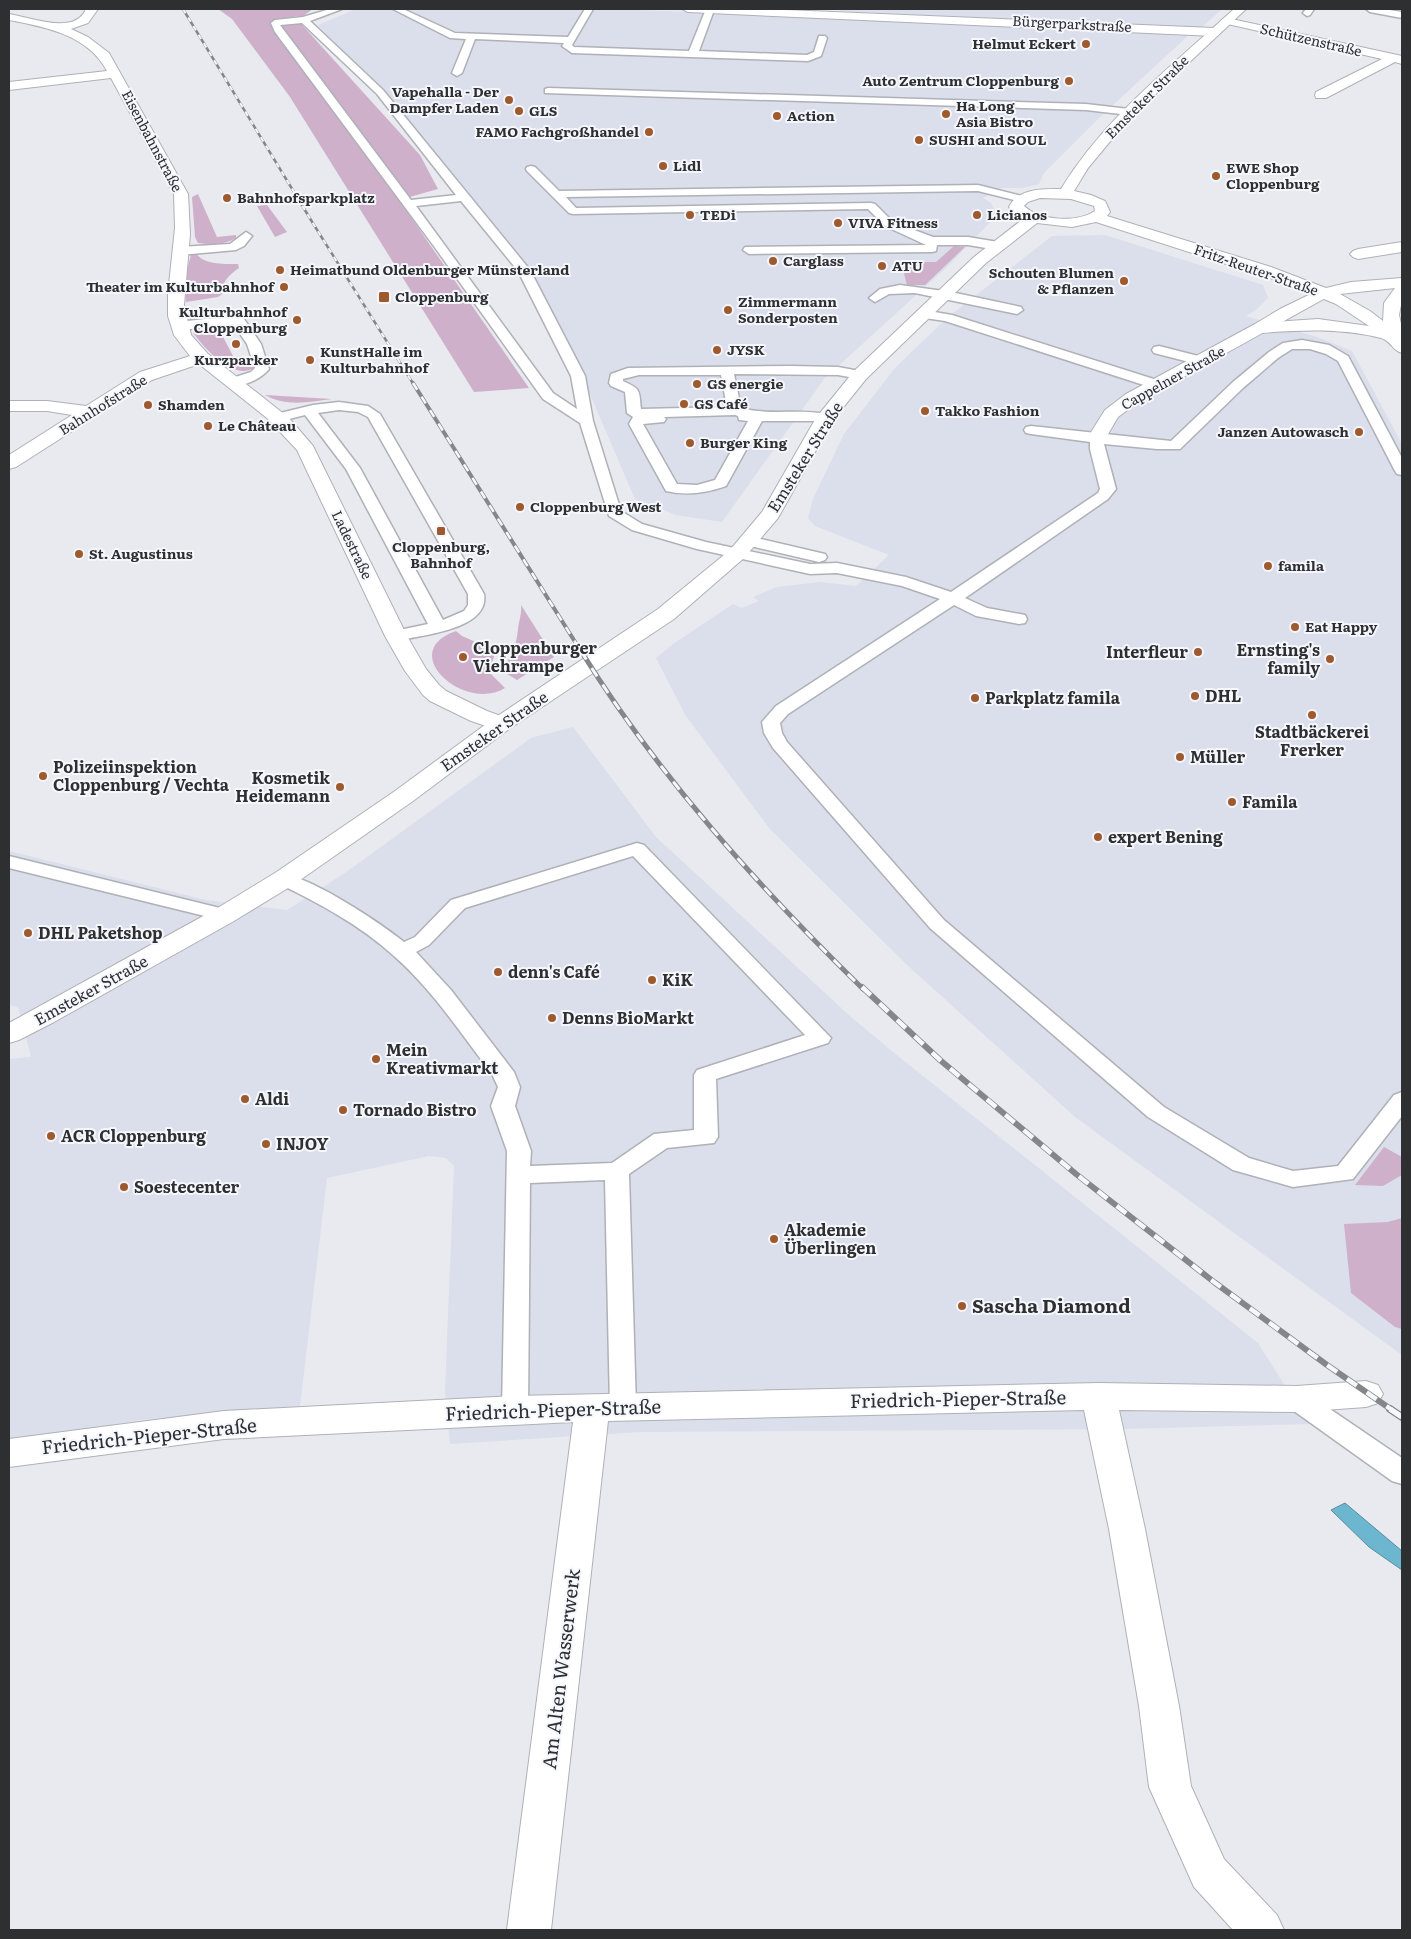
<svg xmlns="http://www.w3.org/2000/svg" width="1411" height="1939" font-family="Literata,serif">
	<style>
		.built { fill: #dbdeeb }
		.green { fill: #cfb0cb }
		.water { fill: #6cb7cf; stroke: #598ea0 }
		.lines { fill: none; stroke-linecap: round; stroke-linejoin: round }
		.lane-casing { stroke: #afb1b6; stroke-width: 3 }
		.street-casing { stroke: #afb1b6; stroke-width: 2 }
		.secondary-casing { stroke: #afb1b6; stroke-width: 2 }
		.lane { fill: #fff; fill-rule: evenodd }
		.street { fill: #fff; fill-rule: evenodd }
		.secondary { fill: #fff; fill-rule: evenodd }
		.rail-far4-casing { stroke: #85868a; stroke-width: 2.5 }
		.rail-far3-casing { stroke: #85868a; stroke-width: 4 }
		.rail-far2-casing { stroke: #85868a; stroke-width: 5 }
		.rail-far1-casing { stroke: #85868a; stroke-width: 6 }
		.rail-casing { stroke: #85868a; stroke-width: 8 }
		.rail-far4 { stroke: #f5f7fd; stroke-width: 2; stroke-dasharray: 5; stroke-linecap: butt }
		.rail-far3 { stroke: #f5f7fd; stroke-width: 2.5; stroke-dasharray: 8; stroke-linecap: butt }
		.rail-far2 { stroke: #f5f7fd; stroke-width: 3; stroke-dasharray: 10; stroke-linecap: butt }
		.rail-far1 { stroke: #f5f7fd; stroke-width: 4.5; stroke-dasharray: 12; stroke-linecap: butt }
		.rail { stroke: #f5f7fd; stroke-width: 5.5; stroke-dasharray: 16; stroke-linecap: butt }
		.poi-dot { fill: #9e592d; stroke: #f5f7fd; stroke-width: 2 }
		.labels { text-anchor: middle; stroke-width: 4; stroke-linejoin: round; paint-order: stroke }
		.far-street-label { font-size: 14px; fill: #2e2f31; stroke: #f5f7fd }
		.far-poi-label { font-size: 14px; font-weight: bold; fill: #2e2f31; stroke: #f5f7fd; text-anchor: start }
		.street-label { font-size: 16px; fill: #2e2f31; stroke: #f5f7fd }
		.poi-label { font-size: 16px; font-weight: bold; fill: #2e2f31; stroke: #f5f7fd; text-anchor: start }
		.near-poi-label { font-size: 19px; font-weight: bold; fill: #2e2f31; stroke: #f5f7fd; text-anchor: start }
		.near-street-label { font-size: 19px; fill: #2e2f31; stroke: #f5f7fd }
	</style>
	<rect width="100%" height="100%" fill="#e8eaef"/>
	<!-- built -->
	<path class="built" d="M356,9h246l241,8 348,16 -90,83 -57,57 -5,11 -17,4h-21l-18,10 8,5 6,12 -50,52 -123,112 -102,143 -46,-7 -41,-16 -52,-121 -56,-112 -147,-174 -62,-67z
		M841,9h381l-21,19 -361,-17z
		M1105,235l158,50 5,13 -12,12 -10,6 71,21 35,14 50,93v911l-327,-238 -169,-153 -137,-136 -83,-112 -30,-58 17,-14 60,-40 9,4 17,-7 -6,-4 24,-10 43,-5 36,4 33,-31 -74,-29 -7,-8 5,-19 31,-65 51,-66 52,-50 105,-82z
		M573,727l83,110 195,180 42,35 365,291 51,81 -185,5 -483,3 -191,12 -5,-53 9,-225 -8,-8 -17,-2 -102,22 -27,228 -160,14 -131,22v-383l22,-2 -13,-50 -9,-2v-154l197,49 81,10 58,-37 186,-135z"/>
	<!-- green -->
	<path class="green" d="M218,9h95l-10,7h-9l126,139 18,34 -39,11 130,188 -55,4 -184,-295 -58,-78z
		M198,194l19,43 19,-2v3c-12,7 -25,7 -38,5l-3,-6 -3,-40z
		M267,205l20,27 -12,5 -18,-31z
		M954,246l11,1 -40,38h-18l-6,-23h35z
		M196,253c7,12 29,11 42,11l1,4c-10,7 -17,13 -17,26l-4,3 -32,5c-1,-16 0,-31 5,-47z
		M218,308l7,1 4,8 -33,4 -10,-2v-7z
		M230,324l5,2 1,5 -17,-2 14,27 19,3 2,9c-22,13 -49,-20 -61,-35l1,-4 6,-2z
		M265,395l67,4c-24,3 -45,8 -67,-4z
		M521,605l33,52 -37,23 -10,-6 -3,-7c10,-16 12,-21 14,-38 1,-9 4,-15 3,-24z
		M456,631l6,5 34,15 -5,14v9l14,14c-40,25 -110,-36 -49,-57z
		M1384,1147l18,10v18l-19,11 -28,-1z
		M1402,1218v111l-7,-2 -44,-34 -7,-69 44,-2z"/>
	<!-- water -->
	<path class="water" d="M1345,1503l57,48v19l-33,-23 -38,-37z"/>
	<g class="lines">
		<defs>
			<path id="lane" d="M330,9h12l-32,12 73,69 147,180 55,106 8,45 28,90 21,13 64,18 104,22 27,-1 69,14 45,15 147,-99 2,-4 -10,-40v-7l-59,-8 -5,-1 -2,-3 2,-3 5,-1 140,15 62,-59 36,-30 14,-9 19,-3 27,5 19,11 54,102v17l-5,-1 -2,-3 -57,-110 -12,-7 -16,-5h-18l-14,9 -35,30 -63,61h-23l-53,-5 12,45 -8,10 -143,99 22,10 38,7 2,4 -2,4 -6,1 -43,-8 -22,-11 -166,109 -8,9 2,10 5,9 157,178 220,187 85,51 44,13 45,-5 56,-71 8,-3v24l-49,63 -60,8 -60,-17 -85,-53 -218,-189 -157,-180 -9,-15 -2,-11 14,-16 164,-107 -38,-13 -65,-13 -27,1 -113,-25 -65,-19 -23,-14 -29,-93 -37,-24 -107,-150 -161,-217 -4,-9 4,-3 28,-3zM302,23l75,71 79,101 -45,5 -131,-175zM461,201l57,70 53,105 6,33 -24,-16 -137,-187z
				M393,9h10l52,24 113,4 17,-28h8l-21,36 2,2 115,4 17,-42 8,1 -15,41 108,4 7,-3 5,-16h6l2,2 -6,18 -13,5 -236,-8 -10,-7 2,-3 -89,-4 -13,34 -5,3 -5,-3 14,-34 -16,-1z
				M1306,9h8l-4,6 -3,1 -4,-3z
				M1366,9h17l19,3v6l-32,-6z
				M548,88l538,16 43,5 5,3 -5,3 -43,-5 -541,-17v-4z
				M531,166l4,1 24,24 419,-6 48,12 2,2 -6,3 -44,-11 -412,6 10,11 295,-5 4,1 18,18 40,15h35l30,5 6,4 -6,4 -30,-5h-31l-1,6 -4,1 -183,2 -6,-4 2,-3 181,-2 -41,-19 -17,-17 -295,5 -4,-1 -42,-42 -1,-2 1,-2z
				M246,232l6,4 -8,10 -8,4 -56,5 -6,-4 6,-4 50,-3z
				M900,285l51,7 70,15 2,3 -6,4 -102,-21 -26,1 -14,8 -6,-4 11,-9z
				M923,310l29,5 211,67 2,3 -2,3h-10l-208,-67 -27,-4 -1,-3 1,-3z
				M231,316l13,3 17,25 8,25c-8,10 -27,19 -40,16l-2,-3 2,-3 22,-7 4,-4 -8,-24 -13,-19 -55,5 -6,-4 6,-4z
				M1159,346l47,12 2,3 -7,4 -47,-12 -2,-3 2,-3z
				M790,366l48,1 27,5 2,3 -7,4 -22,-4 -104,-1 7,34c29,8 60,0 89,7l2,3 -2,3h-68l-36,65c-20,7 -39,10 -60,5l-37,-67 4,-7 -6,-4 -2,-21 -14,-6 -2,-3 2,-9 17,-6zM639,375h82l6,32 -86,2c-2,-19 0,-20 -18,-28v-2zM735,415l3,1 1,4 9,1 -33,59 -18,5 -20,-1 -34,-60 21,-2 2,-3 -2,-2z
				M339,402l29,4 12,8 104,180c6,36 -63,41 -88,47l-6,-1 -2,-4 2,-4 38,-8 -82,-155 -41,-54 -28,7 -5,-1 -2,-3 2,-3 41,-10zM339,410l19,2 10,5 100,177v11l-4,6 -21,9 -83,-152 -42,-55z
				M748,536l77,18 2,3 -2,3 -6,2 -77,-18 -2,-3 2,-3z
				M637,843l7,2 187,193 -3,5 -112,36 2,58 -4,6 -47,5 -38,26 7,233 -3,7 -10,4 -10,-4 -3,-7 -5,-227 -75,3 -2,227 -3,7 -10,4 -10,-4 -3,-7 5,-259 -16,-45 7,-19 -6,-13c-31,-40 -59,-84 -98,-118 -34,-31 -75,-53 -117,-73l-3,-4 3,-4c24,-6 106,50 127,67l11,-5 36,-37zM633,856l172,179 -108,35 -3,5v55l-40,4 -42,29 -82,3 1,-15 -16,-45 5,-19 -6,-15 -63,-82 -35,-38 13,-7 36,-37z
				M9,856l223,55 3,4 -3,4 -7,2 -216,-53z
				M1296,1389l9,3 97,66v26l-10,-3 -105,-75 -4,-7 4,-7z"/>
			<path id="street" d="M86,9h12l-10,14 -17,6 17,8 21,16 79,141 2,40 -6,71 7,30 17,19 81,64 24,28 94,190 19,33 13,16 7,6 41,20 22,8 4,5 -4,5 -8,2 -30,-10 -41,-20 -7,-6 -18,-24 -20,-35 -88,-186 -30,-32 -68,-54 -47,16 -136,87 -7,2v-14l63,-40 -25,-4h-38v-10h38l39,5 54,-34 50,-16 -16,-21 -6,-19v-22l7,-66 -1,-34 -63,-116 -102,12v-8l98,-11c-19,-36 -61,-44 -98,-51v-6c21,3 66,22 77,-5z
				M682,9h79l453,19 6,4 -6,4 -526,-24z
				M1227,18l175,38v8l-7,-2 -69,36h-10l-1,-3 1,-3 66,-33 -159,-36 -2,-2 2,-2z
				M1402,242v10l-44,7 -5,-2 -3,-3 3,-3 5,-2z
				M1323,288l6,2 2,3 -2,3 -191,106 -20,15 -14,24 -7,2 -7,-2 -2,-4 17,-27 21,-16 129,-70 25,-15z
				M1366,1381l12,4 5,9 -5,9 -12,4 -70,5 -177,-2 26,119 34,177 12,80 33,73 53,56 7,15h-51l-39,-43 -45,-100 -10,-81 -30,-177 -25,-119 -476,11 -57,509h-44l66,-508 -349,17 -215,28v-28l215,-28 291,-15 584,-13 197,3z"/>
			<path id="secondary" d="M1234,9h12l-119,112 -39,47 -14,23 17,4 14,6 5,11 -3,4 164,51 55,21 25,-6 51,-4v22l-3,15 3,13v25c-9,-2 -12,-13 -21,-15 -40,-10 -80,-8 -120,-5l-6,-1 -2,-4 2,-4 6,-1 57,-4 51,7 -33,-22 -51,-21 -189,-61 -24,5 -35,-4 -51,40 -120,116 -33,41 -55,98 -34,40 -70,61 -165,110 -96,72 -120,84 -59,36 -180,101 -35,18 -10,3v-20l207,-114 59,-36 120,-82 98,-72 165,-110 72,-59 32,-38 54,-94 38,-47 120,-114 49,-38 -6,-3 -8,-9c9,-19 34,-18 52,-18 44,-72 111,-123 173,-180zM1040,198l31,1 23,7 1,5c-18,12 -55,10 -71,-5l4,-4zM1395,288l-11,15 -1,18 -13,-10 -30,-17z"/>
		</defs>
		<!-- lane casing -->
		<use href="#lane" class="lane-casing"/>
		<!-- street casing -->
		<use href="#street" class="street-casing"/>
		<!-- secondary casing -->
		<use href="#secondary" class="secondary-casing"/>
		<!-- lane -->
		<use href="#lane" class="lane"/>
		<!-- street -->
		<use href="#street" class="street"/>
		<!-- secondary -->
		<use href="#secondary" class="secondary"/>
		<defs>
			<path id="rail-far4" d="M183,9l131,216 100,160"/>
			<path id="rail-far3" d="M413,383l169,270"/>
			<path id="rail-far2" d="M581,651c78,126 177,235 282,338"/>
			<path id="rail-far1" d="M862,987l78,73 136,114 138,108 113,83 65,45"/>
			<path id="rail" d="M1390,1409l12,8"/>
		</defs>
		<!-- rail-far4 casing -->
		<use href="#rail-far4" class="rail-far4-casing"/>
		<!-- rail-far3 casing -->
		<use href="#rail-far3" class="rail-far3-casing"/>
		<!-- rail-far2 casing -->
		<use href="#rail-far2" class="rail-far2-casing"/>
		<!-- rail-far1 casing -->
		<use href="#rail-far1" class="rail-far1-casing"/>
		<!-- rail casing -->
		<use href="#rail" class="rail-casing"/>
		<!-- rail-far4 -->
		<use href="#rail-far4" class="rail-far4"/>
		<!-- rail-far3 -->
		<use href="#rail-far3" class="rail-far3"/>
		<!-- rail-far2 -->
		<use href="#rail-far2" class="rail-far2"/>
		<!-- rail-far1 -->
		<use href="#rail-far1" class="rail-far1"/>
		<!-- rail -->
		<use href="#rail" class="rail"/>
	</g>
	<!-- markers -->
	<g class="poi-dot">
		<circle cx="1086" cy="44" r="5"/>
		<circle cx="1069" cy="81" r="5"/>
		<circle cx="509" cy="100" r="5"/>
		<circle cx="519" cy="111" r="5"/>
		<circle cx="946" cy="114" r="5"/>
		<circle cx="777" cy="116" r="5"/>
		<circle cx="649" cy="132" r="5"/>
		<circle cx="919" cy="140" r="5"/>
		<circle cx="663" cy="166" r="5"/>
		<circle cx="1216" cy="176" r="5"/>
		<circle cx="227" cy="198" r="5"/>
		<circle cx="690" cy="215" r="5"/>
		<circle cx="977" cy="215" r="5"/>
		<circle cx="838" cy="223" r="5"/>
		<circle cx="773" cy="261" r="5"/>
		<circle cx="882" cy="266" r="5"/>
		<circle cx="280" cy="270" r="5"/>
		<circle cx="1124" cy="281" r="5"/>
		<circle cx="284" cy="287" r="5"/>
		<rect x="378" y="291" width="12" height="12" rx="2.5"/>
		<circle cx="728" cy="310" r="5"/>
		<circle cx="297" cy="320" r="5"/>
		<circle cx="236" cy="344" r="5"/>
		<circle cx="717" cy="350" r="5"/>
		<circle cx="310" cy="360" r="5"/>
		<circle cx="697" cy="384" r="5"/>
		<circle cx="684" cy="404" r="5"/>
		<circle cx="148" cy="405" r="5"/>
		<circle cx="925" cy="411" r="5"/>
		<circle cx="208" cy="426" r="5"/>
		<circle cx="1359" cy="432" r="5"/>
		<circle cx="690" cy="443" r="5"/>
		<circle cx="520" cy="507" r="5"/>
		<rect x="436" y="526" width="10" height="10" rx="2.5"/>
		<circle cx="79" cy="554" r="5"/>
		<circle cx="1268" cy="566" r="5"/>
		<circle cx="1295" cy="627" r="5"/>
		<circle cx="1198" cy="652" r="5"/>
		<circle cx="463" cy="657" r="5"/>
		<circle cx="1330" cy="659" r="5"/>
		<circle cx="1195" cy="696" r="5"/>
		<circle cx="975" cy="698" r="5"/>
		<circle cx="1312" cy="715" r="5"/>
		<circle cx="1180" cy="757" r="5"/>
		<circle cx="43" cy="776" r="5"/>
		<circle cx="340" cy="787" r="5"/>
		<circle cx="1232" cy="802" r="5"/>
		<circle cx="1098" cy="837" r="5"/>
		<circle cx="28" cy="933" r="5"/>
		<circle cx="498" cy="972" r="5"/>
		<circle cx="652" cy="980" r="5"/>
		<circle cx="552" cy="1018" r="5"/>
		<circle cx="376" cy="1059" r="5"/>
		<circle cx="245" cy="1099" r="5"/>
		<circle cx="343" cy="1110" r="5"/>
		<circle cx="51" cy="1136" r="5"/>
		<circle cx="266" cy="1144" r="5"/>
		<circle cx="124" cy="1187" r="5"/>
		<circle cx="774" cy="1239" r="5"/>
		<circle cx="962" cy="1306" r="5"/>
	</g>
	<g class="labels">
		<!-- far-street labels -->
		<g class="far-street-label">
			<text transform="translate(1072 24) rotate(3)" y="5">Bürgerparkstraße</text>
			<text transform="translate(1311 40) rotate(13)" y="5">Schützenstraße</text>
			<text transform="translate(1147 97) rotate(-45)" y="5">Emsteker Straße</text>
			<text transform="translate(152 141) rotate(62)" y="5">Eisenbahnstraße</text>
			<text transform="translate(1256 270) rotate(19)" y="5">Fritz-Reuter-Straße</text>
			<text transform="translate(1173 378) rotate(-29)" y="5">Cappelner Straße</text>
			<text transform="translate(103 405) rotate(-32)" y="5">Bahnhofstraße</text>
			<text transform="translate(352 545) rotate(64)" y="5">Ladestraße</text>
		</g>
		<!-- far-poi labels -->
		<g class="far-poi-label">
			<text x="1076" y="49" text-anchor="end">Helmut Eckert</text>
			<text x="1059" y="86" text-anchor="end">Auto Zentrum Cloppenburg</text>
			<text x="499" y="97" text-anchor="end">Vapehalla - Der<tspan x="499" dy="16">Dampfer Laden</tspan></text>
			<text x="956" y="111">Ha Long<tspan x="956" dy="16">Asia Bistro</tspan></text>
			<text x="529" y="116">GLS</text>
			<text x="787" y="121">Action</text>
			<text x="639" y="137" text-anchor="end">FAMO Fachgroßhandel</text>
			<text x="929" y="145">SUSHI and SOUL</text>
			<text x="673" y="171">Lidl</text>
			<text x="1226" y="173">EWE Shop<tspan x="1226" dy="16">Cloppenburg</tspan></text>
			<text x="237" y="203">Bahnhofsparkplatz</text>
			<text x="700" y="220">TEDi</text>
			<text x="987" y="220">Licianos</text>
			<text x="848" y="228">VIVA Fitness</text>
			<text x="783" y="266">Carglass</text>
			<text x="892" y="271">ATU</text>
			<text x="290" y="275">Heimatbund Oldenburger Münsterland</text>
			<text x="1114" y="278" text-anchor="end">Schouten Blumen<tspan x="1114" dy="16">&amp; Pflanzen</tspan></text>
			<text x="274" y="292" text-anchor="end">Theater im Kulturbahnhof</text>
			<text x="395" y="302">Cloppenburg</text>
			<text x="738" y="307">Zimmermann<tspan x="738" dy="16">Sonderposten</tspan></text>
			<text x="287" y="317" text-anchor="end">Kulturbahnhof<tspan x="287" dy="16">Cloppenburg</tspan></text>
			<text x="727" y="355">JYSK</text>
			<text x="320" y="357">KunstHalle im<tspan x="320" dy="16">Kulturbahnhof</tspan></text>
			<text x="236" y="365" text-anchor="middle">Kurzparker</text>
			<text x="707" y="389">GS energie</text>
			<text x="694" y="409">GS Café</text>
			<text x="158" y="410">Shamden</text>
			<text x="935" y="416">Takko Fashion</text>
			<text x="218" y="431">Le Château</text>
			<text x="1349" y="437" text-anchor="end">Janzen Autowasch</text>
			<text x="700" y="448">Burger King</text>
			<text x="530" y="512">Cloppenburg West</text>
			<text x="441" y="552" text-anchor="middle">Cloppenburg,<tspan x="441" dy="16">Bahnhof</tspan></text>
			<text x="89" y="559">St. Augustinus</text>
			<text x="1278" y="571">famila</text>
			<text x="1305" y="632">Eat Happy</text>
		</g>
		<!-- street labels -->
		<g class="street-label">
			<text transform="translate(805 457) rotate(-58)" y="6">Emsteker Straße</text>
			<text transform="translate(494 731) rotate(-35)" y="6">Emsteker Straße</text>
			<text transform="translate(91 990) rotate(-29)" y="6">Emsteker Straße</text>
		</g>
		<!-- poi labels -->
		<g class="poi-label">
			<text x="473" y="654">Cloppenburger<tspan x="473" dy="18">Viehrampe</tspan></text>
			<text x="1320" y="656" text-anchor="end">Ernsting's<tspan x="1320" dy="18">family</tspan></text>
			<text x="1188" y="658" text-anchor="end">Interfleur</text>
			<text x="1205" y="702">DHL</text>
			<text x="985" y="704">Parkplatz famila</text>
			<text x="1312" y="738" text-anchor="middle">Stadtbäckerei<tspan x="1312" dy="18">Frerker</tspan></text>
			<text x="1190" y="763">Müller</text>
			<text x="53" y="773">Polizeiinspektion<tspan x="53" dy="18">Cloppenburg / Vechta</tspan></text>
			<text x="330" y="784" text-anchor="end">Kosmetik<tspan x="330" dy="18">Heidemann</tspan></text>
			<text x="1242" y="808">Famila</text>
			<text x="1108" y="843">expert Bening</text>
			<text x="38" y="939">DHL Paketshop</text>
			<text x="508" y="978">denn's Café</text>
			<text x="662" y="986">KiK</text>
			<text x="562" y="1024">Denns BioMarkt</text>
			<text x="386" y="1056">Mein<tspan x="386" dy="18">Kreativmarkt</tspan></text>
			<text x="255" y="1105">Aldi</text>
			<text x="353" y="1116">Tornado Bistro</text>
			<text x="61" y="1142">ACR Cloppenburg</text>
			<text x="276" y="1150">INJOY</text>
			<text x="134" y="1193">Soestecenter</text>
			<text x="784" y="1236">Akademie<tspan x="784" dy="18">Überlingen</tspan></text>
		</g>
		<!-- near-poi labels -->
		<g class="near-poi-label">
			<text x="972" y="1313">Sascha Diamond</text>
		</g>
		<!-- near-street labels -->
		<g class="near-street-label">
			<text transform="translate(958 1399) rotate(-1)" y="7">Friedrich-Pieper-Straße</text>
			<text transform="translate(553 1410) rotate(-2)" y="7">Friedrich-Pieper-Straße</text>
			<text transform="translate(149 1436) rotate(-6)" y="7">Friedrich-Pieper-Straße</text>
			<text transform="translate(561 1669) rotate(-83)" y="7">Am Alten Wasserwerk</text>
		</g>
	</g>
	<!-- border -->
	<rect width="1411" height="1939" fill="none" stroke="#2e2f31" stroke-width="20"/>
</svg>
